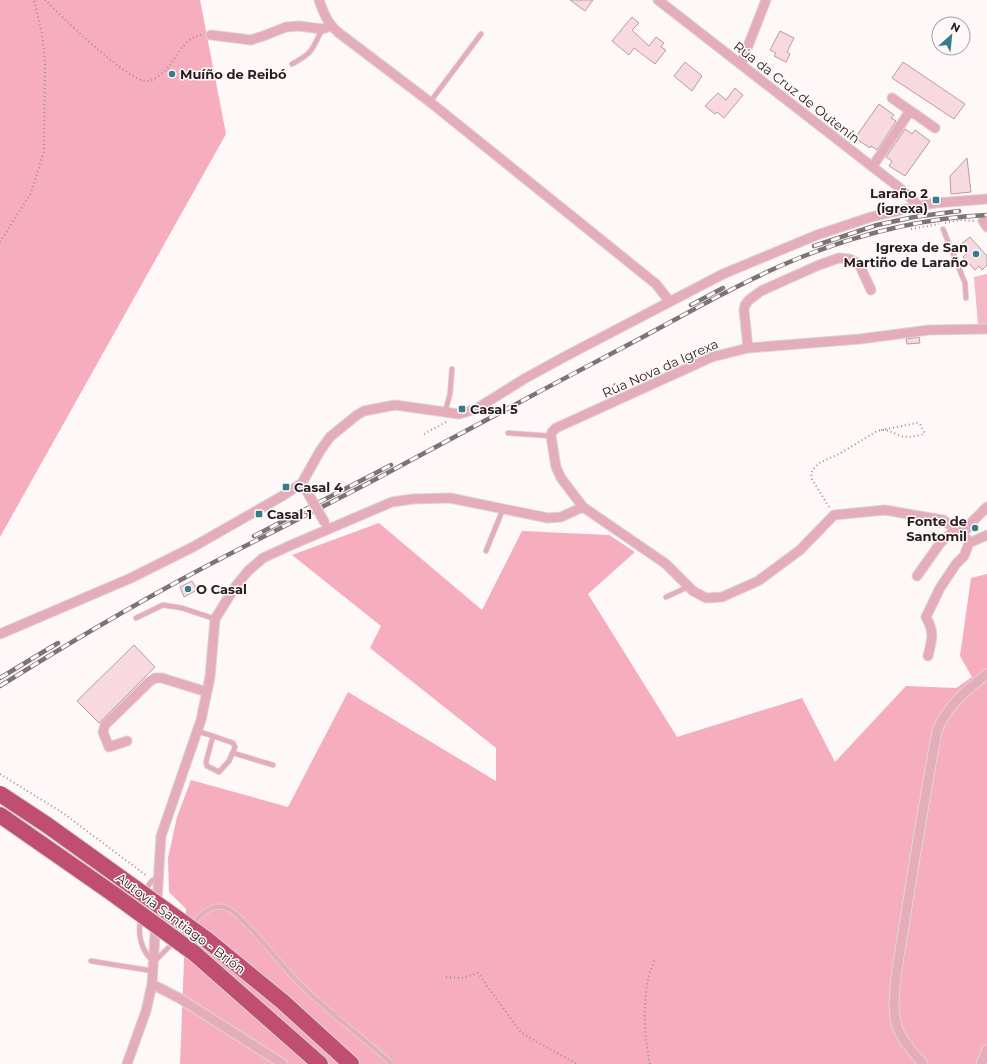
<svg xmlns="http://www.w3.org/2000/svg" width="987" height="1064" font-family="Montserrat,sans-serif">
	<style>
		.green { fill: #f3b9c6 }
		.forest { fill: #f6adbe }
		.building { fill: #f8d9e0; stroke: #b59da2 }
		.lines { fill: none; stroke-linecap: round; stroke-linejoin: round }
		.lane-casing { stroke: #dcd5d6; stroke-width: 6 }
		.street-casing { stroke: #dcd5d6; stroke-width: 11 }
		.highway-casing { stroke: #dcd5d6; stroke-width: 18 }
		.path { stroke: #999192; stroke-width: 2; stroke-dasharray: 1 3; stroke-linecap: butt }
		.lane { stroke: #e5adba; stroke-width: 4.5 }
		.street { stroke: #e5adba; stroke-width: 9 }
		.highway { stroke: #bf4e71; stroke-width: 16 }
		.rail-casing { stroke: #7c7375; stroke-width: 4.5 }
		.rail { stroke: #fef8f9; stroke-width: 3; stroke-dasharray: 9; stroke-linecap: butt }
		.street-bridge-casing { stroke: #dcd5d6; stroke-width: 11; stroke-linecap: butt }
		.highway-bridge-casing { stroke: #dcd5d6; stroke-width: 18; stroke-linecap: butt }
		.street-bridge { stroke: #e5adba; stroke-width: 9 }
		.highway-bridge { stroke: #bf4e71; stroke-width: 16 }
		.poi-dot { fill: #377c89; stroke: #fef8f9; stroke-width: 1.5 }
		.labels { text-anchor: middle; stroke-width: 3; stroke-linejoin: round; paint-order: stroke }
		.poi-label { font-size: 13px; font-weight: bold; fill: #271d1f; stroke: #fef8f9; text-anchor: start }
		.street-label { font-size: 13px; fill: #271d1f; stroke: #fef8f9 }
	</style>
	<rect width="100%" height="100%" fill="#fef8f9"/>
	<!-- green -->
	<path class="green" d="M987,274v51h-9l-4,-48z"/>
	<!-- forest -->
	<path class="forest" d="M0,0h200l26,134 -226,403z
		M379,523l103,87 40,-79 87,4 26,17 -47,42 89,143 125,-39 33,64 71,-76 50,2 16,-11 -12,-21 11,-78 16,-4v490h-807l6,-155 -17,-17 -1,-34 9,-41 14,-37 97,27 60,-115 148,89v-33l-126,-100 11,-22 -89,-71z"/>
	<!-- building -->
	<path class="building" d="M570,0h23l-8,11z
		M632,17l7,6 -7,7 17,16 7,-9 8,6 -3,4 5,3 -11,14 -21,-16 -5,7 -17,-14z
		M780,31l14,7 -7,14 3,2 -4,8 -12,-6 2,-3 -6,-3z
		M685,62l17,14 -10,15 -18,-15z
		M903,62l62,42 -11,15 -62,-41z
		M735,88l8,7 -19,23 -7,-6 -2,2 -10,-8 13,-13 8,7z
		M879,104l15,11 -3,3 5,3 -19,29 -6,-4 -1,2 -15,-10z
		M905,129l7,5 3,-4 15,11 -25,35 -16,-10 3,-5 -6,-4z
		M967,158l4,34 -20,2 -1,-18z
		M970,237l17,19v9l-5,5 -3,-4 -4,4 -12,-13 5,-5 -7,-8z
		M919,337l1,6 -13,1 -1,-5z
		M192,581l5,9 -13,7 -4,-10z
		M134,645l21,22 -56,56 -22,-22z"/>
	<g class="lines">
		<defs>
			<path id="lane" d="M292,64c21,-11 20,-14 30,-35
				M430,102l51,-68
				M943,229l22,54 1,15
				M445,412l5,-18 2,-25
				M508,433l43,3
				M486,551l17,-42
				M666,597l22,-10
				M136,618l27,-13 19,3 33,11
				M197,731l16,5 -7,26 1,4 12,6 10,-11 6,-14 -2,-4 -20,-7
				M233,753l40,12
				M143,911c2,-11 2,-31 15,-33
				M141,918c-4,16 0,33 13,44l46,-46c9,-7 15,-12 27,-8 9,4 16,13 23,20 16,17 30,35 46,52 30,31 65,55 96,84
				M91,961l62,10"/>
			<path id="street" d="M319,0c5,14 8,23 20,33l91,69 226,182 14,18
				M658,0l243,189 18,17
				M211,35l40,5 15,-5 20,-8 13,-1 23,3 9,-3
				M741,64l25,-64
				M892,98l43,30
				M872,167l38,-56
				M983,221l4,6
				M748,348l-4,-38 1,-5 4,-5 12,-9 58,-26 20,-7 11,1 9,5 12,26
				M963,534l-20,-14 -58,-10 -51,5 -34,35 -42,31 -36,16 -16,1 -13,-7 -27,-27 -83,-57 -22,-29 -5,-11 -5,-31 1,-4 4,-4 156,-71 36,-9 112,-9 69,-9 58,-1
				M966,538l-3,-4 9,-12 15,-15
				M917,576l24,-34 15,-13
				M0,634l131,-56 62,-31 91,-52 18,-12 18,-32 10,-14 27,-22 7,-4 31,-6 64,9 17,-5 48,-30 42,-23 157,-82 94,-39 54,-18 48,-11 16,-3 52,-4
				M928,656c4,-17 7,-23 -2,-39l14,-29 16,-24 8,-8 5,-13 18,-8
				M127,741l-18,6 -6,-15 2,-7 44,-43 6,-4h7l45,14
				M152,984l27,14 104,66
				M127,1064l19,-53 6,-27 9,-148 40,-116 9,-43 5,-58 20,-32 13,-16 15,-13 26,-12 103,-44 21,-3 37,-1 98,20 13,-1 22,-10
				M923,1064c-10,-12 -23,-25 -27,-41 -6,-24 4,-71 8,-97 10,-65 21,-130 33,-195 10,-25 29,-41 50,-57
				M981,1064l6,-14"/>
			<path id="highway" d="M206,939l77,63 68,62
				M194,953l126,111"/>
		</defs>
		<!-- lane casing -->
		<use href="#lane" class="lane-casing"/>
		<!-- street casing -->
		<use href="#street" class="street-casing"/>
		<!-- highway casing -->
		<use href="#highway" class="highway-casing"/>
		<!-- path -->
		<path class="path" d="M45,0c15,15 85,84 103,81 8,-1 17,-10 22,-16 9,-12 16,-29 33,-30
			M945,223l15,-3 15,1
			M911,229l28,-5
			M0,242l31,-49 13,-42 1,-89 -3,-28 -8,-34
			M424,434l22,-12
			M829,507l-17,-28 -1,-6 4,-6 4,-4 20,-9 38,-23c9,-3 16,2 24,5 7,2 15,0 23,-2v-2l-4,-8 -3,-1 -36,7
			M0,774l63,39 84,63
			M446,977l17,1 15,-5 41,57 9,7 49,27
			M650,1064c-6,-27 -7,-58 -2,-85 2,-7 5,-14 7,-21"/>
		<!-- lane -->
		<use href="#lane" class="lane"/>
		<!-- street -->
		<use href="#street" class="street"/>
		<!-- highway -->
		<use href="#highway" class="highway"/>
		<defs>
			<path id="rail" d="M814,246l63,-21 37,-8 45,-6
				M691,305l32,-17
				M254,536l137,-71
				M0,678l58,-35
				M0,686c61,-38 123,-75 186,-109 72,-39 145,-73 216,-112 80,-43 159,-85 239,-127 52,-28 104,-58 158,-80 60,-24 124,-40 188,-43"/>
		</defs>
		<!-- rail casing -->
		<use href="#rail" class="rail-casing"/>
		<!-- rail -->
		<use href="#rail" class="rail"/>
		<defs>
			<path id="street-bridge" d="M302,483l23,40"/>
			<path id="highway-bridge" d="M0,794l47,31 159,114
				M0,815l112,78 82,60"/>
		</defs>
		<!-- street-bridge casing -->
		<use href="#street-bridge" class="street-bridge-casing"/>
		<!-- highway-bridge casing -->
		<use href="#highway-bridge" class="highway-bridge-casing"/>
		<!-- street-bridge -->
		<use href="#street-bridge" class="street-bridge"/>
		<!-- highway-bridge -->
		<use href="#highway-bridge" class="highway-bridge"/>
	</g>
	<!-- markers -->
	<g class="poi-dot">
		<circle cx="172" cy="74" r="4"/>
		<rect x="932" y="196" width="8" height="8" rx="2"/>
		<circle cx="976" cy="254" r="4"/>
		<rect x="458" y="405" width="8" height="8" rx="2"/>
		<rect x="282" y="483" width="8" height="8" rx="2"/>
		<rect x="255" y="510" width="8" height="8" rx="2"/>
		<circle cx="975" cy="528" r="4"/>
		<circle cx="188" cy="589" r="4"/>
	</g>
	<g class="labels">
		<!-- poi labels -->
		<g class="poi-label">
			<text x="180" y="79">Muíño de Reibó</text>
			<text x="928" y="198" text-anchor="end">Laraño 2<tspan x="928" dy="15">(igrexa)</tspan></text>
			<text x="968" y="252" text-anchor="end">Igrexa de San<tspan x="968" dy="15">Martiño de Laraño</tspan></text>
			<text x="470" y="414">Casal 5</text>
			<text x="294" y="492">Casal 4</text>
			<text x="267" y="519">Casal 1</text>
			<text x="967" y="526" text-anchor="end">Fonte de<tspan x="967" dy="15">Santomil</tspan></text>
			<text x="196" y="594">O Casal</text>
		</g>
		<!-- street labels -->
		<g class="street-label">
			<text transform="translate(797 92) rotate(38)" y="5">Rúa da Cruz de Outenín</text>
			<text transform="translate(660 368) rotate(-24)" y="5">Rúa Nova da Igrexa</text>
			<text transform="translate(181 923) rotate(37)" y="5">Autovía Santiago - Brión</text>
		</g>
	</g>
	<!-- north arrow -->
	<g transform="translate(951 36) rotate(27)"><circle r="19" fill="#fef8f9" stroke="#a8a0a2"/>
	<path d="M0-3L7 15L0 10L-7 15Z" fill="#377c89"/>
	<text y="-6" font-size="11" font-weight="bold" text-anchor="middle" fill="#271d1f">N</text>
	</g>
</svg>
